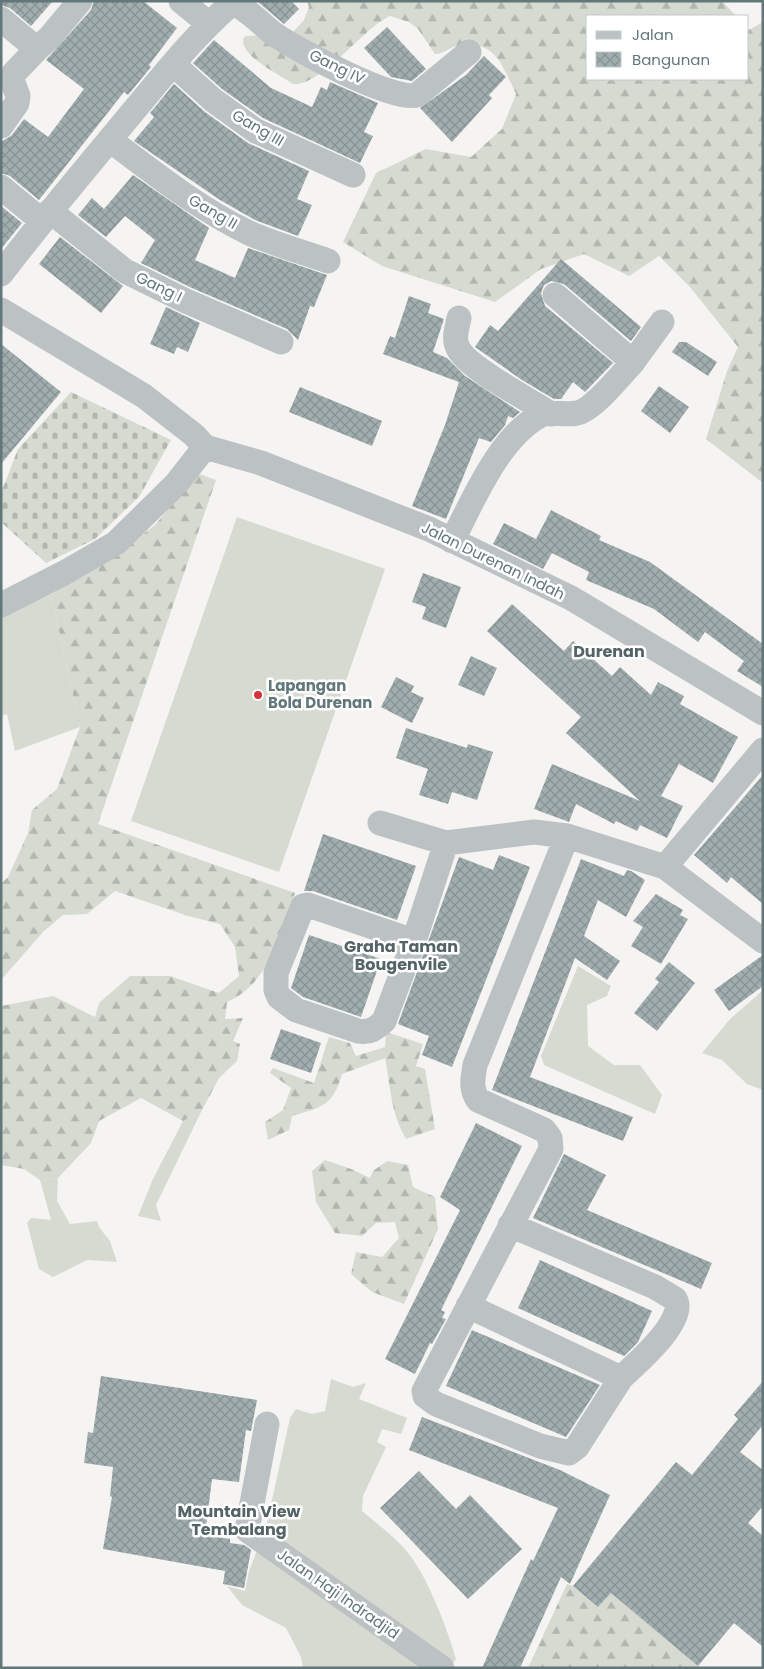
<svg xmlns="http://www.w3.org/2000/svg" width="764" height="1669" font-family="Poppins,sans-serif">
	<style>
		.grass { fill: #d6dad1 }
		.forest { fill: url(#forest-firs) }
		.cemetery { fill: url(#cemetery-stones) }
		.building { fill: url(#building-cross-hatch) }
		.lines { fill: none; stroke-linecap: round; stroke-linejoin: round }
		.minor { stroke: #bcc2c3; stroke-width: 25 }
		.poi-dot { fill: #d43339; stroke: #fff; stroke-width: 2 }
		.labels { text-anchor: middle; stroke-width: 5; stroke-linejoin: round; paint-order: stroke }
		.street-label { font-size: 15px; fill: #62777a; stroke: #fff }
		.poi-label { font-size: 15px; font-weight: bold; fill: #62777a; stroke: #fff; text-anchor: start }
		.neighbourhood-label { font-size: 16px; font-weight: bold; fill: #546366; stroke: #fff }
	</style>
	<defs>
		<pattern id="forest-firs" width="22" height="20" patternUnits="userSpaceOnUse" patternTransform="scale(1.25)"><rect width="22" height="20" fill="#d6dad1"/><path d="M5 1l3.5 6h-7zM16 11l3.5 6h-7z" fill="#b1b6af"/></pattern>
		<pattern id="cemetery-stones" width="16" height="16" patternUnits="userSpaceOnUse" patternTransform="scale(1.25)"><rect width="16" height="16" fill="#d6dad1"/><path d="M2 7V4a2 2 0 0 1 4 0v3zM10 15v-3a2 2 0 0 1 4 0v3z" fill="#b1b6af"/></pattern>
		<pattern id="building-cross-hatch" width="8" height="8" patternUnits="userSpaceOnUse" patternTransform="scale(1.25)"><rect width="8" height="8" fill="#a1adae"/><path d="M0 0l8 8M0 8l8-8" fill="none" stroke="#879293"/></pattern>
	</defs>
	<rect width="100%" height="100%" fill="#f5f4f2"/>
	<!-- grass -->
	<path class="grass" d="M237,517l148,52 -106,303 -148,-51z
		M51,594l29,133 -65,24 -8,-37 -6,2v-100z
		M578,966l33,20 -4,10 -20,9 1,41 26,19h26l22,30 -7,19 -111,-49 -3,-9z
		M761,992l2,1v97l-16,-6 -25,-24 -20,-7 28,-34z
		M201,1112l-45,93 5,16 -23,-5 15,-37 30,-58z
		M58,1178l-1,23 13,23 27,-3 2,6 11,14 7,21 -30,-2 -34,17 -14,-8 -12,-46 4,-5 20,2 -11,-40z
		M331,1379l22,8 13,-4 -7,16 48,19 -6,16 -19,-5 -5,13 9,5 -23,49 -1,15c14,12 29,23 41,36 23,24 44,81 53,112l-4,5v4h-149l-2,-11 -15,-29 -44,-23 -15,-19 18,5 4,-20 17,-44 24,-109 6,-9 16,5 13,-3z"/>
	<!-- forest -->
	<path class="forest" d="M307,1h415l14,15h-148v63h160v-50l1,1 14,-8v461l-57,-44 21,-68 11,-24 -48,-60 -31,-31 -30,20 -45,-22 -43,15 -46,33 -113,-36 -39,-24 33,-69 50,-24 45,8 31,-28 14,-35c-13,-26 -19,-54 -56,-49 -9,1 -16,9 -25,9l-17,-25 -9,-7 -19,-6c-27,12 -69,71 -97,68 -14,-10 -51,-26 -50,-45l3,-3 45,-2 13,-14 5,-13z
		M197,473l19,7 -118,344 197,69c-14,40 -26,91 -68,109l-2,17 18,-1 -10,23 7,3 -3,17 -18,17 -18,34 -18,9 -42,-23 -42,23 -8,22 -33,35 -18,2 -16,-11 -23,-4v-159l52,-10 42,21 4,-14 31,-27h40l49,17 20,-17 -4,-29 -15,-23 -32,-8 -73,-25 -28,23 -24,1 -20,17 -42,48v-96l7,-7 20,-44 4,-23 25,-21 23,-62 -29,-133 56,-32 48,-37z
		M386,1032l37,12 -7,22 9,3 10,60 -29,10c-16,-28 -15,-51 -21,-81l-43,16c-9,32 -20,33 -50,42l-3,14 -21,10 -3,-18 18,-12 8,-22 -21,-15 3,-5 41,15 15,-46 21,6 6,13 29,-9z
		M325,1160l26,9 19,9 3,-7 14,-10 21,4 5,22 22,10 3,32 -34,75 -32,-12 -21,-18 5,-22 26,5 17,-19 -4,-16 -19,1 -14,13 -27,-3 -19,-31 -4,-31z
		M567,1584l6,2 25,21 13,-14 90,75h-173z"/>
	<!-- cemetery -->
	<path class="cemetery" d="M71,392l100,48 -32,57 -44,42 -49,24 -45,-41v-29l17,-44z"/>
	<!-- building -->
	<path class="building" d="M1,1h52l-22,25 -21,-18 -9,-3z
		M94,1h49l34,27 -28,37 2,2 -23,28 -4,-3 -85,108 -29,-24 -9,-3v-31l11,-7 12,-16 24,18 36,-48 -38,-29 45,-50z
		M257,1h34l8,8 -15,15z
		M387,27l39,42 -14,12 -21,-4 -27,-29z
		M214,40l57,48 41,19 9,-20 6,3 3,-8 48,21 -14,29 9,4 -13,27 -97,-45 -41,-29 -29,-26z
		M484,56l22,21 -17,18 3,3 -40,44 -32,-34 46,-33z
		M174,84l31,28 43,31 61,28 -12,28 15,6 -14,31 -43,-16 -35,-20 -86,-59 20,-24 -4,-4z
		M133,175l76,53 -14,32 40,18 13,-30 79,27 -13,32 -4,-1 -12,34 -11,-11 -95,-41 -51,-25 14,-23 -30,-24 -19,21 -28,-22 14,-17 12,11z
		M1,206l21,17 -21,26z
		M60,237l63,49 -22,27 -62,-49z
		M561,259l80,68 -10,14 -67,-57 -13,-3 -7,4 -3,8 4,13 68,57 -28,29 -12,-10 -12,17h-7l-32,-19 -47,-33 15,-22 8,6z
		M409,296l22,8 -3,9 16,6 -11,33 14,6 18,18 55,36 -7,6 -5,-2 -3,9 -14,17 -12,-4 -33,81 -34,-13 33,-81 14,-43 -76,-28 7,-18 5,2z
		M166,307l34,16 -12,29 -11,-5 -3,7 -24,-10z
		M679,342h7l31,20 -9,14 -36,-24z
		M1,344l60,48 -60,72z
		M659,386l30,21 -19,26 -29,-22z
		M300,387l82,34 -10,25 -83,-34z
		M551,510l50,26 -2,4 51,22 113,82v43l-26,-16 7,-10 -39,-29 -7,10 -44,-33 -68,-29 3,-8 -37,-19 -9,16 -50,-25 11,-21 32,16z
		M423,573l38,14 -15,41 -24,-9 4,-12 -14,-5z
		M512,604l52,47 9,-10 39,35 8,-9 31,28 7,-13 26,14 -4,8 58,33 -25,46 -34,-19 -18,32 22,10 -16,32 -27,-13 -3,6 -21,-10 -2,3 -38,-20 -7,18 -35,-13 18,-45 88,37 -74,-68 15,-16 -94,-86z
		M471,656l26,12 -13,28 -26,-11z
		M396,677l18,9 -3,6 13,6 -12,25 -31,-16z
		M406,728l61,20 1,-4 25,8 -16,48 -25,-8 -4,12 -29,-9 9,-26 -32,-11z
		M763,775v129l-32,-27 -4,6 -33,-28z
		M323,834l93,32 -19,54 -84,-29h-9z
		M499,855l31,12 -78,200 -30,-12 7,-19 -31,-12 61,-167 34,13z
		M581,859l43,17 3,-6 4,1 14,9 -19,37 -28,-17 -14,36 36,25 -13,19 -32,-22 -45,119 103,40 -10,24 -131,-51z
		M656,894l27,16 -3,5 8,4 -27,45 -30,-18 12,-19 -10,-6z
		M309,935l72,24 -20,58 -58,-20 -12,-9z
		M763,955v31l-34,25 -15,-21z
		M669,962l26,21 -38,48 -23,-18 25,-31 -4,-3z
		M281,1029l40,14 -10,30 -41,-14z
		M476,1123l46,23 -81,164 4,2 -3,6 4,1 -14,25 -2,-1 -15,31 -30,-15 75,-149 -20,-13z
		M564,1154l42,21 -19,35 125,53 -11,26 -168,-71z
		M540,1260l112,51 -14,31 -14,14 -106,-48z
		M472,1330l128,55 -34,52 -120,-51z
		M101,1376l156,24 -6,31 -5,-1 -7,52 -27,-3 -7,56 25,4v4l14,2 7,5 -7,38 -21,-4 2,-13 -122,-22 9,-52 -2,-1 3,-29 -29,-4 4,-31 5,1z
		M763,1381v44l-23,27 23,18v36l-15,17 15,13v111l-29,-24 -36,43 -87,-73 -13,14 -25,-21 103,-124 16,13 46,-56 -4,-4z
		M422,1417l138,53 50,25 -40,89 -9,-7 -41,91h-38l49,-109 2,2 25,-53 -149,-58z
		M419,1471l37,38 14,-14 52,54 -54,50 -88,-91z"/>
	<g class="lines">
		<!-- minor -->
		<path class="minor" d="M181,1l28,23
			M1,19l36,30 13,-12 30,-36
			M173,64l40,36 43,31 97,44
			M1,126l16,-23 1,-7 -6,-16 2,-7 23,-24
			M110,140c45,34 88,68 139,93 25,11 53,19 79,28
			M1,187l41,34
			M50,211l75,60 61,30 95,41
			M1,274c42,-55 86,-107 130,-160 32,-38 62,-77 100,-110 12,0 33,23 43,30 23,16 119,68 143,61l52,-43
			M1,310l143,86 50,39 11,12
			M459,318c-2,11 -6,20 -1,30 9,20 72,52 93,66
			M633,362l29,-40
			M205,447l56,16 168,66 142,69 192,115
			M452,541c21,-40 46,-102 87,-125 11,-6 26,0 38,-3 16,-3 45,-39 56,-51l-78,-67
			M1,605l63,-32 52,-30 60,-59 29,-37
			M380,823l66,20 88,-11 33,4 98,31 98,74
			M567,836l-92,229c-2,13 -5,23 3,35l66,30 6,8 1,11 -127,242 1,5 11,8 104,42 29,7 8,-6 44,-69
			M665,867l98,-117
			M414,941l-106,-36 -5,1 -27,67v17l3,7 17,13 62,21c12,2 17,-2 26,-10l30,-80 32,-98
			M468,1306l153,72c14,-13 67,-58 54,-79l-20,-12 -145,-62
			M267,1424l-20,106 195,138"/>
	</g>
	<!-- markers -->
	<circle class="poi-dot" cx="258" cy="695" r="5"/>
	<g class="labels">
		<!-- street labels -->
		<g class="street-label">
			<text transform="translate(337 67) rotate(26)" y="5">Gang IV</text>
			<text transform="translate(258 128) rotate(30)" y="5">Gang III</text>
			<text transform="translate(213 212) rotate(30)" y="5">Gang II</text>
			<text transform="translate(159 287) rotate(26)" y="5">Gang I</text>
			<text transform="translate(493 561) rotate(26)" y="5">Jalan Durenan Indah</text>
			<text transform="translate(338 1594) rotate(35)" y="5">Jalan Haji Indradjid</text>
		</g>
		<!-- poi labels -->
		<g class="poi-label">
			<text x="268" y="691">Lapangan<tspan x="268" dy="17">Bola Durenan</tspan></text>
		</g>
		<!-- neighbourhood labels -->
		<g class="neighbourhood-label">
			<text x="609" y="657">Durenan</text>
			<text x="401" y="952">Graha Taman<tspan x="401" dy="18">Bougenvile</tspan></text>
			<text x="239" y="1517">Mountain View<tspan x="239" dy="18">Tembalang</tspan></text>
		</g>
	</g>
	<!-- border -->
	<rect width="764" height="1669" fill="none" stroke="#62777a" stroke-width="5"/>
	<!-- legend -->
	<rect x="586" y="15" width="162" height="65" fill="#ffffff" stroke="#c0c9ca"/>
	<rect x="596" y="31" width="25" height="8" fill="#bcc2c3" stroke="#c0c9ca"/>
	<text x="632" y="40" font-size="15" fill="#62777a">Jalan</text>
	<rect x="596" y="52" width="25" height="15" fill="url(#building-cross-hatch)" stroke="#c0c9ca"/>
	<text x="632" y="65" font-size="15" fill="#62777a">Bangunan</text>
</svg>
